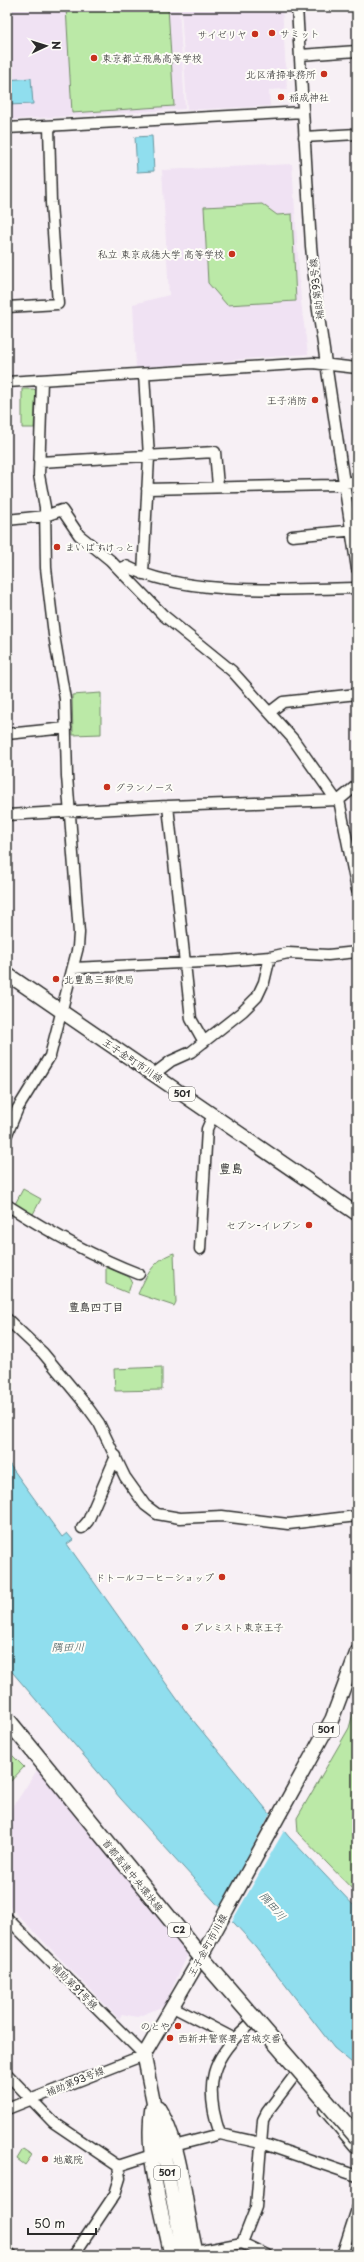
<svg xmlns="http://www.w3.org/2000/svg" width="364" height="2262" font-family="'Playpen Sans','Klee One',sans-serif">
	<style>
		.built { fill: #f0e2f3 }
		.green { fill: #bbe9a7; stroke: #738a69 }
		.water { fill: #90deee; stroke: #6896a0 }
		.pier { fill: #f7f0f5 }
		.lines { fill: none; stroke-linecap: round; stroke-linejoin: round }
		.minor-casing { stroke: #2b2b2b; stroke-width: 13 }
		.major-casing { stroke: #2b2b2b; stroke-width: 16 }
		.minor { stroke: #fdfcf7; stroke-width: 10 }
		.major { stroke: #fdfcf7; stroke-width: 13 }
		.highway-bridge-casing { stroke: #2b2b2b; stroke-width: 18; stroke-linecap: butt }
		.highway-bridge { stroke: #fdfcf7; stroke-width: 15 }
		.poi-dot { fill: #c8321e; stroke: #fdfcf7; stroke-width: 1.5 }
		.labels { text-anchor: middle; stroke-width: 4; stroke-linejoin: round; paint-order: stroke }
		.shield { fill: #fdfcf7; stroke: #6a6a68; stroke-width: 1 }
		.shield-label { font-size: 9px; font-weight: bold; fill: #2b2b2b }
		.poi-label { font-size: 10px; fill: #2b2b2b; stroke: #fdfcf7; text-anchor: start }
		.street-label { font-size: 10px; fill: #2b2b2b; stroke: #fdfcf7 }
		.neighbourhood-label { font-size: 11px; font-weight: bold; fill: #2b2b2b; stroke: #fdfcf7 }
		.water-label { font-size: 11px; font-style: italic; fill: #44585c; stroke: #fdfcf7 }
		.quarter-label { font-size: 12px; font-weight: bold; fill: #2b2b2b; stroke: #fdfcf7 }
	</style>
	<rect width="100%" height="100%" fill="#f7f0f5"/>
	<filter id="ink" filterUnits="userSpaceOnUse"><feTurbulence type="fractalNoise" baseFrequency=".025" numOctaves="2"/><feDisplacementMap in="SourceGraphic" scale="8" xChannelSelector="R" yChannelSelector="G"/><feConvolveMatrix kernelMatrix="1 2 1 2 8 2 1 2 1" color-interpolation-filters="sRGB"/></filter>
	<g filter="url(#ink)">
		<!-- built -->
		<path class="built" d="M7,7h172l6,102 -178,11z
			M181,7h101l5,82 -18,1 1,16 -83,4z
			M292,164l9,138 7,52 -172,14 -3,-64 36,-9 -7,-125z
			M39,1767l150,185 -25,54 -27,11 -15,-3 -3,5 -112,-115v-88z"/>
		<!-- green -->
		<path class="green" d="M66,7h102l6,99 -102,7z
			M262,204l15,11 15,-1 4,87 -69,4 -19,-22 -4,-76z
			M22,389h12l2,2 -2,37h-12z
			M101,693v41l-28,1 -1,-40z
			M23,1189l18,10 -9,17 -18,-10z
			M174,1253l2,49 -2,4 -36,-12c8,-18 16,-35 36,-41z
			M106,1267l23,10 3,4 -4,12 -22,-9z
			M162,1367v23l-47,1 -1,-22z
			M357,1699v195l-59,-61 -1,-15 52,-90z
			M7,1750l17,17 -17,18z
			M23,2149l9,6 -7,10 -8,-6z"/>
		<!-- water -->
		<path class="water" d="M31,78l2,26 -26,1v-25z
			M152,136l2,35 -17,1 -2,-35z
			M7,1461l55,76 5,-4 6,7 -6,4 120,169 102,124 68,72v158l-23,-19 -78,-101 -135,-148 -114,-133z"/>
		<!-- pier -->
		<path class="pier" d="M271,1812l14,17 -54,94 -12,-14z"/>
		<g class="lines">
			<defs>
				<path id="minor" d="M297,7l14,239 5,51 41,272
					M300,55l57,-4
					M7,128l296,-16
					M304,137l53,-3
					M7,307l51,-3 -7,-101 -2,-77
					M7,382l306,-19 44,5
					M40,462l175,-10 3,34
					M147,489l187,-4 23,-4
					M7,520l38,-4 17,-6 17,25 31,25 53,55 69,56 61,68 41,58 5,3 18,90
					M292,536l64,-6
					M119,569l7,-3c60,31 163,23 231,22
					M143,574l6,-117 -5,-83
					M270,712l13,-10 74,-8
					M7,734l59,-6
					M339,800l18,-15
					M168,806l23,213 13,23
					M7,815l161,-9 171,-6
					M73,968l152,-7 45,-4 18,-4 40,2 29,-3
					M154,1074l17,-13 20,-9 52,-41 14,-14 7,-15 6,-25
					M7,1134l11,-26 32,-52 28,-109 1,-14 -12,-157 -2,-77 -11,-64 -8,-67 -1,-61 -6,-32 3,-95
					M7,1205c42,27 85,51 132,69
					M200,1249l7,-120 6,-14
					M7,1319l36,34 43,52 13,18 26,54 20,28 12,9 23,4 42,-2 66,8 69,-8
					M82,1528l6,-7 28,-65
					M7,1918l137,137 -137,54
					M173,2007l60,31
					M7,2074l46,48 65,44 2,12 -5,16 -41,61
					M324,2110l33,39
					M220,2134l41,9 96,33
					M174,2146l46,-12c-17,-50 -9,-77 31,-111
					M118,2166l34,-11
					M242,2243l14,-36 7,-87 4,-8 28,-37
					M7,2252l5,3
					M196,2252l46,-9 25,12
					M342,2255l15,-46"/>
				<path id="major" d="M7,974l350,240
					M152,2107c-8,45 10,103 19,148
					M158,2107c26,41 26,101 39,148
					M184,2255l-40,-200 53,-91 135,-245 25,-67"/>
			</defs>
			<!-- minor casing -->
			<use href="#minor" class="minor-casing"/>
			<!-- major casing -->
			<use href="#major" class="major-casing"/>
			<!-- minor -->
			<use href="#minor" class="minor"/>
			<!-- major -->
			<use href="#major" class="major"/>
			<defs>
				<path id="highway-bridge" d="M7,1719l199,244 151,174"/>
			</defs>
			<!-- highway-bridge casing -->
			<use href="#highway-bridge" class="highway-bridge-casing"/>
			<!-- highway-bridge -->
			<use href="#highway-bridge" class="highway-bridge"/>
		</g>
	</g>
	<!-- markers -->
	<g class="poi-dot">
		<circle cx="272" cy="33" r="4"/>
		<circle cx="255" cy="34" r="4"/>
		<circle cx="94" cy="58" r="4"/>
		<circle cx="324" cy="74" r="4"/>
		<circle cx="281" cy="97" r="4"/>
		<circle cx="232" cy="254" r="4"/>
		<circle cx="315" cy="400" r="4"/>
		<circle cx="57" cy="547" r="4"/>
		<circle cx="107" cy="787" r="4"/>
		<circle cx="56" cy="979" r="4"/>
		<circle cx="309" cy="1225" r="4"/>
		<circle cx="222" cy="1577" r="4"/>
		<circle cx="185" cy="1627" r="4"/>
		<circle cx="178" cy="2026" r="4"/>
		<circle cx="170" cy="2038" r="4"/>
		<circle cx="45" cy="2159" r="4"/>
	</g>
	<g class="labels">
		<!-- shield labels -->
		<g class="shield">
			<rect x="169" y="1087" width="26" height="14" rx="3"/>
			<rect x="313" y="1723" width="26" height="14" rx="3"/>
			<rect x="168" y="1923" width="22" height="14" rx="3"/>
			<rect x="154" y="2166" width="26" height="14" rx="3"/>
		</g>
		<g class="shield-label">
			<text x="182" y="1097">501</text>
			<text x="326" y="1733">501</text>
			<text x="179" y="1933">C2</text>
			<text x="167" y="2176">501</text>
		</g>
		<!-- poi labels -->
		<g class="poi-label">
			<text x="280" y="37">サミット</text>
			<text x="247" y="38" text-anchor="end">サイゼリヤ</text>
			<text x="102" y="62">東京都立飛鳥高等学校</text>
			<text x="316" y="78" text-anchor="end">北区清掃事務所</text>
			<text x="289" y="101">稲成神社</text>
			<text x="224" y="258" text-anchor="end">私立 東京成徳大学 高等学校</text>
			<text x="307" y="404" text-anchor="end">王子消防</text>
			<text x="65" y="551">まいばすけっと</text>
			<text x="115" y="791">グランノース</text>
			<text x="64" y="983">北豊島三郵便局</text>
			<text x="301" y="1229" text-anchor="end">セブン-イレブン</text>
			<text x="214" y="1581" text-anchor="end">ドトールコーヒーショップ</text>
			<text x="193" y="1631">プレミスト東京王子</text>
			<text x="170" y="2030" text-anchor="end">のとや</text>
			<text x="178" y="2042">西新井警察署 宮城交番</text>
			<text x="53" y="2163">地蔵院</text>
		</g>
		<!-- street labels -->
		<g class="street-label">
			<text transform="translate(316 289) rotate(-97)" y="4">補助第93号線</text>
			<text transform="translate(133 1060) rotate(34)" y="4">王子金町市川線</text>
			<text transform="translate(133 1875) rotate(51)" y="4">首都高速中央環状線</text>
			<text transform="translate(207 1945) rotate(-61)" y="4">王子金町市川線</text>
			<text transform="translate(75 1986) rotate(45)" y="4">補助第91号線</text>
			<text transform="translate(75 2081) rotate(-22)" y="4">補助第93号線</text>
		</g>
		<!-- neighbourhood labels -->
		<g class="neighbourhood-label">
			<text x="96" y="1311">豊島四丁目</text>
		</g>
		<!-- water labels -->
		<g class="water-label">
			<text x="68" y="1651">隅田川</text>
			<text transform="translate(273 1906) rotate(50)" y="4">隅田川</text>
		</g>
		<!-- quarter labels -->
		<g class="quarter-label">
			<text x="231" y="1173">豊島</text>
		</g>
	</g>
	<!-- margin -->
	<rect width="364" height="2262" fill="none" stroke="#fdfcf7" stroke-width="24"/>
	<rect x="12" y="12" width="340" height="2238" fill="none" stroke="#2b2b2b" stroke-width="1.5" filter="url(#ink)"/>
	<!-- north arrow -->
	<g transform="translate(46 46) rotate(86)" stroke="#fdfcf7" stroke-width="3" paint-order="stroke">
	<path d="M0-3L7 15L0 10L-7 15Z" fill="#2b2b2b"/>
	<text y="-6" font-size="11" font-weight="bold" text-anchor="middle" fill="#2b2b2b">N</text>
	</g>
	<!-- scale -->
	<path d="M28 2228v6h68v-6" fill="none" stroke="#2b2b2b" stroke-width="2"/>
	<text x="34" y="2228" font-size="12" fill="#2b2b2b" stroke="#fdfcf7" stroke-width="3" paint-order="stroke">50 m</text>
</svg>
